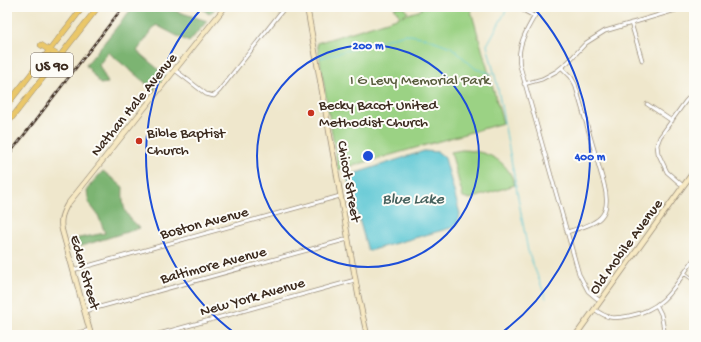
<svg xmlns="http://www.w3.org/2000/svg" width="701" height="342" font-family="'Gochi Hand',sans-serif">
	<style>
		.green { fill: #9bd284; stroke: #6b7e51 }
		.forest { fill: #7cb472; stroke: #5c6f48 }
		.water { fill: #5ac6d3; stroke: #4a7878 }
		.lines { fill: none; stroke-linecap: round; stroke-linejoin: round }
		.stream { stroke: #5ac6d3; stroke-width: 1 }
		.street-casing { stroke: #958875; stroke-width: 4.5 }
		.secondary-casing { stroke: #958875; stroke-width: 6 }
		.primary-casing { stroke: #958875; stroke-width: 6 }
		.street { stroke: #fff; stroke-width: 3 }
		.secondary { stroke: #f7e9c3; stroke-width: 4.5 }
		.primary { stroke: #eac769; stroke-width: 5 }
		.rail-casing { stroke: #3b2a1e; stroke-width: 2.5 }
		.rail { stroke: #fdfcf7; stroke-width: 1; stroke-dasharray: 3; stroke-linecap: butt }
		.ring { fill: none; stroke: #1d4ed8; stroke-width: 2 }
		.poi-dot { fill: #c8321e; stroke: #fdfcf7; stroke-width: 1.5 }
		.labels { text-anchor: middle; stroke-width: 4; stroke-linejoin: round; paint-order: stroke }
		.shield { fill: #fdfcf7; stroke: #75695f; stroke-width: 1 }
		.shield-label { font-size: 14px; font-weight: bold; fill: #3b2a1e }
		.park-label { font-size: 15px; fill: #585c3d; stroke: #fdfcf7 }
		.street-label { font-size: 15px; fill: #3b2a1e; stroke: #fdfcf7 }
		.poi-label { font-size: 15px; fill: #3b2a1e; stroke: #fdfcf7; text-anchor: start }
		.water-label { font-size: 16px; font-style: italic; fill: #46615d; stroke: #fdfcf7 }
		.centre { fill: #1d4ed8; stroke: #fdfcf7; stroke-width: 2 }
		.ring-label { font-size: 12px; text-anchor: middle; font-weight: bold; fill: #1d4ed8; stroke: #fdfcf7; stroke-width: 4; stroke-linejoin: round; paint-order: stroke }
	</style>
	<rect width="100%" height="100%" fill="#fdfcf7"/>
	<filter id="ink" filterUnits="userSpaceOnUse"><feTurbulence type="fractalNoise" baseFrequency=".025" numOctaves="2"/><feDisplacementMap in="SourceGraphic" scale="8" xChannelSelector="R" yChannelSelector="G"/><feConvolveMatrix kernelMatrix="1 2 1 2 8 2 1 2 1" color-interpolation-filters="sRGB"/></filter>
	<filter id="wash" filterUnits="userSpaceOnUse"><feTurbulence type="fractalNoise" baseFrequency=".012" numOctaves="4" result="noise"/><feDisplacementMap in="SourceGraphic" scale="16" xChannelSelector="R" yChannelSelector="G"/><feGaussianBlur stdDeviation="0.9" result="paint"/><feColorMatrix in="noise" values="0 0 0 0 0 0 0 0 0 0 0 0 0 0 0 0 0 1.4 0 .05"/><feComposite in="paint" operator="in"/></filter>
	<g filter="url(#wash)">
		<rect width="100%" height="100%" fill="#efe7cc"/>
		<!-- green -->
		<path class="green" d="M394,7h10l4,5 -6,4 19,-6v-3h49l33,116 -165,47 -21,-127 83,-26z
			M462,150c25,1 45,9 53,35l-45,14 -7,-2 -12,-45z"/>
		<!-- forest -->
		<path class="forest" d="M133,7h30l44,14 -18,21 -33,-17 -19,26 29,25 -12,14 -46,-38 -9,13 9,18 -8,1 -14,-19z
			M200,7h17l-8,7z
			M103,171l20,16c-1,21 1,27 17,41l-68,21 -3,-9 36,-7 -7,-18 -9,-12 -2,-12 4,-7z"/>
		<!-- water -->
		<path class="water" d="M424,151l14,1 7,6 15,56 -3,9 -3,4 -86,24 -21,-75z"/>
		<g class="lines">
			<!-- stream -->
			<path class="stream" d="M508,7l-21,38 10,39 31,167 18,47
				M320,58l85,-24 21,4 25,9 25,22 17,5"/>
		</g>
	</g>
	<g filter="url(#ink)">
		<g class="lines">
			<defs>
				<path id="street" d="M517,7l17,9
					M540,7c-11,19 -24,37 -20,59l59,208 9,17 12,10
					M693,7l1,5
					M631,23l11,37
					M562,68l9,9 4,7 29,100c9,35 -7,39 -37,48
					M175,70l31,24 8,2 5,-5 66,-84
					M524,84l18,-5 15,-8 11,-9 18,-19 19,-12 81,-24
					M647,104l25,17
					M683,186l-16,-14 -9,-19 -1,-8 3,-8 25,-35 9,-10
					M73,270l267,-74
					M684,273l10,7
					M657,306l4,8 4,21
					M594,309c14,10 19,10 35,7 36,-7 45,-29 65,-57
					M85,311l263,-72
					M70,335l20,-5
					M155,335l200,-55"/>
				<path id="secondary" d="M307,7l51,287 9,41
					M91,335l-29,-105c-2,-10 0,-16 5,-25l158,-198
					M576,335l118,-164"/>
				<path id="primary" d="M41,45l18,11
					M7,105l76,-98
					M7,124l91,-117"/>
			</defs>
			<!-- street casing -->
			<use href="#street" class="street-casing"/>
			<!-- secondary casing -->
			<use href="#secondary" class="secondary-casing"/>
			<!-- primary casing -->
			<use href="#primary" class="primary-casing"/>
			<!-- street -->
			<use href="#street" class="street"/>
			<!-- secondary -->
			<use href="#secondary" class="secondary"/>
			<!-- primary -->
			<use href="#primary" class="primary"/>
			<defs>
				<path id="rail" d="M7,157l116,-150"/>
			</defs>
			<!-- rail casing -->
			<use href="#rail" class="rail-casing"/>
			<!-- rail -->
			<use href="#rail" class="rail"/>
		</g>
	</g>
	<!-- distance rings -->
	<g class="ring">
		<circle cx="368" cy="156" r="111"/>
		<path d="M236 334A222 222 0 0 1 203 7M533 7A222 222 0 0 1 500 334"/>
	</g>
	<!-- markers -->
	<g class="poi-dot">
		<circle cx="311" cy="113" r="4"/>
		<circle cx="139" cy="141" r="4"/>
	</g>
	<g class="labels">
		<!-- shield labels -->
		<rect class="shield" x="31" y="53" width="42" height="24" rx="3"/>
		<g class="shield-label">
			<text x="52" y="70">US 90</text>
		</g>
		<!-- park labels -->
		<g class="park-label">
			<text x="420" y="84">I G Levy Memorial Park</text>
		</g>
		<!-- street labels -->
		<g class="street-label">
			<text transform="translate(133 104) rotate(-51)" y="5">Nathan Hale Avenue</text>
			<text transform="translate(350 181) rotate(80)" y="5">Chicot Street</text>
			<text transform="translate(204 222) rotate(-15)" y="5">Boston Avenue</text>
			<text transform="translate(625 246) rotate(-54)" y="5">Old Mobile Avenue</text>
			<text transform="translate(213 264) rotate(-15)" y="5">Baltimore Avenue</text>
			<text transform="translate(86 272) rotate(74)" y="5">Eden Street</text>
			<text transform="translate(252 296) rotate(-16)" y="5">New York Avenue</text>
		</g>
		<!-- poi labels -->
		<g class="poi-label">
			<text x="319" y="109">Becky Bacot United<tspan x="319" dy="17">Methodist Church</tspan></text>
			<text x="147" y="137">Bible Baptist<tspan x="147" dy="17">Church</tspan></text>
		</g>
		<!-- water labels -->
		<g class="water-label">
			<text x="413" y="203">Blue Lake</text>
		</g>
	</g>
	<circle cx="368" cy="156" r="6" class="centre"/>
	<g class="ring-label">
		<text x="368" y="49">200 m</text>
		<text x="590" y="160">400 m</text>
	</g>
	<!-- margin -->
	<rect width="701" height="342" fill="none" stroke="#fdfcf7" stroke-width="24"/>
</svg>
